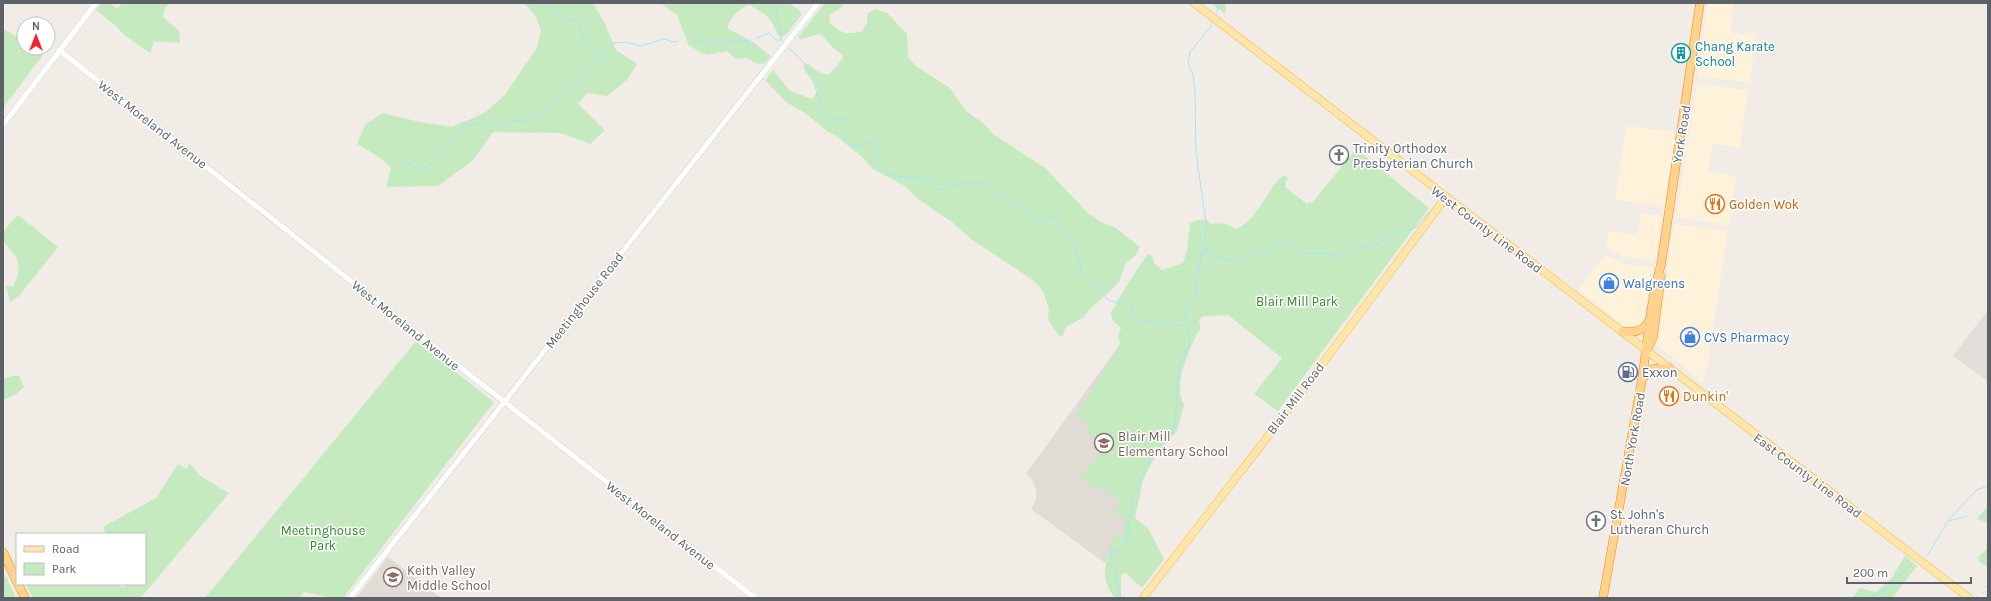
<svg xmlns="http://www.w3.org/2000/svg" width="1991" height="601" font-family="Karla,sans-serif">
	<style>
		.commercial { fill: #fff2db }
		.industrial { fill: #e1ded9 }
		.education { fill: #e0dbd4 }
		.green { fill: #c5eabf }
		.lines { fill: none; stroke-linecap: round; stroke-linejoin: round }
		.stream { stroke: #a6e4ff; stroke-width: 1 }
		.minor-casing { stroke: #b5b9bd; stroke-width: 6 }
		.major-casing { stroke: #ffb74f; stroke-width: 8 }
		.highway-casing { stroke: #f58900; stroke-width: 9 }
		.minor { stroke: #fff; stroke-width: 5.5 }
		.major { stroke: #ffe7ab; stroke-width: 7 }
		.highway { stroke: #ffd38d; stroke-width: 8 }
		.rail { stroke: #b4b5b6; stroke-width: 1; stroke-dasharray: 1 5; stroke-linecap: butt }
		.labels { text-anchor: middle; stroke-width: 3; stroke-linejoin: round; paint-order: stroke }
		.culture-label { font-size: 13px; fill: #0d838f; stroke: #fff; text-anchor: start }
		.street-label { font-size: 13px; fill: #5c6267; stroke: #fff }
		.worship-label { font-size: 13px; fill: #5b616d; stroke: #fff; text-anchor: start }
		.food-label { font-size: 13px; fill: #c56008; stroke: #fff; text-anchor: start }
		.shop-label { font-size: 13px; fill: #366cbe; stroke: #fff; text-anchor: start }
		.park-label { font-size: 13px; fill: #34862c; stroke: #fff }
		.service-label { font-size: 13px; fill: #4e5e75; stroke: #fff; text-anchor: start }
		.education-label { font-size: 13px; fill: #785e54; stroke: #fff; text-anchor: start }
	</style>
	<rect width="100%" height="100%" fill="#f1ece5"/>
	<!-- commercial -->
	<path class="commercial" d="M1708,3h26l-4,29 26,4 -6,47 -52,-7z
		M1697,84l51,6 -8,58 -27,-4 -5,27 28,5 -7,50 -53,-9z
		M1626,126l51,6 -13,72 -2,2 -47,-6z
		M1642,213l21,3 -9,44 -3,1 -28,-4 -17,-10 3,-16 28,4z
		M1674,224l54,7 -19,123 -5,27 -2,1 -4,-1 -10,-11 -32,-25z
		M1604,255l20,9 29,4 -11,56 -5,4 -8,2 -50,-40z"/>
	<!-- industrial -->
	<path class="industrial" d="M1988,310v71l-35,-25z"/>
	<!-- education -->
	<path class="education" d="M1133,326l-1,165 -10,48 -6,-6 -11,30 -74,-54 5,-9v-11l-5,-11 -5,-4z
		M388,557l53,41h-85z"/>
	<!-- green -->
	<path class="green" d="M101,3l10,1 6,5 5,-6h47l-4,6 -2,8 16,14 1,12 -26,-2 -4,12 -27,-19 -8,-9 -19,-15z
		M524,3h69l11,19 12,28 21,14 -10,16 -20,16 -20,-3 -9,11 27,26 -15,14 -30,-11 -67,-1 -20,28 -35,26 -52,1 5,-19 -10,-10 -24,-14 8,-19 17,-12 38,9 32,5 32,-14 20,-17 33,-48 4,-18 -5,-13z
		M660,3h129l10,7 3,4 -17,22 -6,1c-9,-19 -10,-22 -30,-32 -11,4 -18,12 -22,23l27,15 17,13 -6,7 -7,1 -12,-6 -10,1 -9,-8 -20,4 -18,-9 -12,-31z
		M825,3h19l-2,4 -12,8 -1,7c12,12 18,13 33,9l5,-8 1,-10 7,-4 12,4 20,21 1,23 9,10 33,21 16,23 18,13 9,10 52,34 44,46 14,9 13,5 24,19 -5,9 -9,7 -7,19 -29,27 -6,8 -18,10 -4,10 -4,-2 -10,-16 1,-10 -6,-18 -10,-11 -62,-41 -19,-17 -37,-25 -10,-11 -32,-17 -12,-13 -25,-20 -9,-5 -22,-18 -19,-11 -21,-22 8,-10 17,21 22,8 6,-8c-3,-10 -12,-16 -15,-25l5,-2 12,9 9,2 14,-17 -1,-4c-12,-6 -14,-15 -23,-20l-19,6 -2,-3z
		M1211,3h15l-1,11z
		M3,29l21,11v8h14l7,4 -42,56z
		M1356,149l73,59 -151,203 -24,-17 28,-36 -54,-43 -24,1 -5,3c0,3 2,7 1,10 -1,4 -6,9 -7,13 -8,18 -19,45 -9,63l-7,26 -21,23 -13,26 -8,38 13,10 16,31 -22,29 -16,-15 -5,1v22l-5,2c-20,-19 -8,-44 0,-65l6,5 4,-20 -13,-4 9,-13 -8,-6 -4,2 -5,-8 -9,-1 -15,-11 23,-30 -7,-5 6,-8 -2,-1 -5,8 -11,-10 5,-6 -14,-9 45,-73 -3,-6 3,-9 -8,-7 -2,-8 14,-25 22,-33h4l4,9 7,6 21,-7 4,-13 3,-27 8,-3h9l3,4 13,-1 13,6c24,-10 34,-48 49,-54l3,4 -3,4 1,2 -1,2 22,17 3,-2 2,1z
		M18,215l40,32 -40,50 -8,5 -4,-16h7c18,-33 -13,-36 -10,-51 1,-7 11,-15 15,-20z
		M416,341l78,61 -151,196h-11l-28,-6 -5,6h-94z
		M12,376h7l5,11 -8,7 -13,6v-21z
		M178,464l9,5 2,-5 2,1 9,11 29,17 -86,102 -6,3h-104l-7,-14h93l3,4 7,-4h16v-50h-39l-3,-7 53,-29z
		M1988,506v17l-11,-4z
		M1988,548v19l-8,-5 -2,-5z
		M1905,556l12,10 -25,32h-40l8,-10 16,4 15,-13z
		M3,577h3l10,21h-13z"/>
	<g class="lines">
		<!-- stream -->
		<path class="stream" d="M545,3l16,12 19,9c1,5 1,9 2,13 1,7 12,18 19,21
			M775,3l7,38
			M1217,13l1,-10
			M756,38l14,-5 6,7h5
			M695,41l12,-1 4,4 40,-4
			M788,48c28,20 25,38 36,67l8,4 13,-1 6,9 -6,7v5c11,14 19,3 30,2l2,2v21c10,14 30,15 46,13l16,13 26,-8 17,2 5,3 5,7 16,4 29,22 5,2 12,-6 3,3 7,17 11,11 7,26 18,15 8,12 23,6c2,4 2,9 5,12 5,5 38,5 48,8
			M396,159c8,-1 13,7 20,9 16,4 29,-22 37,-33 4,-5 10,-3 13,-8l11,-3 6,-5 7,5h12l8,-4 14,1 22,-9 29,-29 8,-10 16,-13 14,-17 14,-1 13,4 24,-7 9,3 5,-1
			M1205,249l11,3 1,5 13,4 4,-1 12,2 10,-9 12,-3 5,-5 6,1 8,-4 17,11h19l21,4 13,-10 18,-2 8,-4 14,-11h12l7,-3 14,-16
			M1978,516h10
			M1949,521l18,-5
			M1927,556l21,-35 28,-31 12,-4
			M1121,598c-5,-11 -4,-20 -6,-32 -1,-6 -5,-9 -4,-16l7,1 3,-2 7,-11v-10l6,-33 5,-11 13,-28 21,-24 2,-9 4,-54 11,-25 -5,-31 2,-6 9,-12 1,-19 5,-22 3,-5c-1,-10 2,-17 1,-27l-10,-69 -1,-62 -2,-17 -5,-10 2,-12 22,-27
			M1858,598h5
			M1869,598l19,-10 7,-9 18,-15"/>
		<defs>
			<path id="minor" d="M59,50l379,300 317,248
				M3,125l93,-122
				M350,598l468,-595"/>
			<path id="major" d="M1194,3l775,595
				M1143,598l143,-185 160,-216"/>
			<path id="highway" d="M1623,332c11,0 20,0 26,-11
				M1648,348l5,-11 8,-61
				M1642,379l11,-10 17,-1
				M3,552l14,30
				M18,584l7,14
				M1603,598l39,-219c6,-38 8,-77 19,-114l39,-262"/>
		</defs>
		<!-- minor casing -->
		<use href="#minor" class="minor-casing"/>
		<!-- major casing -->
		<use href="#major" class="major-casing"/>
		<!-- highway casing -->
		<use href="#highway" class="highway-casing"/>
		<!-- minor -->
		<use href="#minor" class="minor"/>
		<!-- major -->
		<use href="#major" class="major"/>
		<!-- highway -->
		<use href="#highway" class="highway"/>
		<!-- rail -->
		<path class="rail" d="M1981,598l7,-16"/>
	</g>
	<!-- icons -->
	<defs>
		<symbol id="building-ring" viewBox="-11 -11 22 22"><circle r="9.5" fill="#fff" stroke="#0f9aa8" stroke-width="1.5"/><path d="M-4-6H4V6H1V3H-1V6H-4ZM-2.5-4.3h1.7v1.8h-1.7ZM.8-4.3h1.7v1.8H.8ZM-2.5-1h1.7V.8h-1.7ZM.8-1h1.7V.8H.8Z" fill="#0f9aa8"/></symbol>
		<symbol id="church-ring" viewBox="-11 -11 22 22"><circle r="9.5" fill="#fff" stroke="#6b7280" stroke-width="1.5"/><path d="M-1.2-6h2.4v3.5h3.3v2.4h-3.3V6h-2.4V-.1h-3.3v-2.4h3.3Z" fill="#6b7280"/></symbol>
		<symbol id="restaurant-ring" viewBox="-11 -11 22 22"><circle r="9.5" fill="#fff" stroke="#e8710a" stroke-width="1.5"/><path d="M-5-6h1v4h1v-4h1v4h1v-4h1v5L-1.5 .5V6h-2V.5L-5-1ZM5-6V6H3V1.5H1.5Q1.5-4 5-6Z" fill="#e8710a"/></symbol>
		<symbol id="shop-ring" viewBox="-11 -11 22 22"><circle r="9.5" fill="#fff" stroke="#3f7fe0" stroke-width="1.5"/><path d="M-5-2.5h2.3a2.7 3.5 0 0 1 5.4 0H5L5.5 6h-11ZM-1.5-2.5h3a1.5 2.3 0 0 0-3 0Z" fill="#3f7fe0"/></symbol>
		<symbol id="fuel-ring" viewBox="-11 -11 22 22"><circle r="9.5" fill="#fff" stroke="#5c6f8a" stroke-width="1.5"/><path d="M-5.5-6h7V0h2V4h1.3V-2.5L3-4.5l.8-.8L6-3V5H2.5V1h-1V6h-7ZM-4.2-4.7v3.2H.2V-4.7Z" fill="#5c6f8a"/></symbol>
		<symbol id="school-ring" viewBox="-11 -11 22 22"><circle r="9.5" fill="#fff" stroke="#8d6e63" stroke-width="1.5"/><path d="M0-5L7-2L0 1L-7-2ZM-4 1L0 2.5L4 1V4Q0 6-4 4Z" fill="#8d6e63"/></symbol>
	</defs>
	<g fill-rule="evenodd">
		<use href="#building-ring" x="1670" y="42" width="22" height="22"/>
		<use href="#church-ring" x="1328" y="144" width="22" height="22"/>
		<use href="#restaurant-ring" x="1704" y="193" width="22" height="22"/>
		<use href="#shop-ring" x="1598" y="272" width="22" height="22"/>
		<use href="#shop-ring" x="1679" y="326" width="22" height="22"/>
		<use href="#fuel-ring" x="1617" y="361" width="22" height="22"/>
		<use href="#restaurant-ring" x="1658" y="385" width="22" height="22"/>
		<use href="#school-ring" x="1093" y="432" width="22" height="22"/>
		<use href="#church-ring" x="1585" y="510" width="22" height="22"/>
		<use href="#school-ring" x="382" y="566" width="22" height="22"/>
	</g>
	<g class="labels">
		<!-- culture labels -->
		<g class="culture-label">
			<text x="1695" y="51">Chang Karate<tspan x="1695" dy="15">School</tspan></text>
		</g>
		<!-- street labels -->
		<g class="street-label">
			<text transform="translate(153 124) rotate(38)" y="5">West Moreland Avenue</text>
			<text transform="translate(1681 134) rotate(-81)" y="5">York Road</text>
			<text transform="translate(1487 229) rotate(37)" y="5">West County Line Road</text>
			<text transform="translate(584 300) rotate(-52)" y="5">Meetinghouse Road</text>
			<text transform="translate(406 325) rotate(39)" y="5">West Moreland Avenue</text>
			<text transform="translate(1295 398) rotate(-53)" y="5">Blair Mill Road</text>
			<text transform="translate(1632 439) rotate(-80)" y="5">North York Road</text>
			<text transform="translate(1808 475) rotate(37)" y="5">East County Line Road</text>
			<text transform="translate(661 525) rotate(38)" y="5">West Moreland Avenue</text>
		</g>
		<!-- worship labels -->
		<g class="worship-label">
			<text x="1353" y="153">Trinity Orthodox<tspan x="1353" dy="15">Presbyterian Church</tspan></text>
			<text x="1610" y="519">St. John's<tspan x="1610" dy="15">Lutheran Church</tspan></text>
		</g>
		<!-- food labels -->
		<g class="food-label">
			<text x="1729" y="209">Golden Wok</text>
			<text x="1683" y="401">Dunkin'</text>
		</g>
		<!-- shop labels -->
		<g class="shop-label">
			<text x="1623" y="288">Walgreens</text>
			<text x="1704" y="342">CVS Pharmacy</text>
		</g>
		<!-- park labels -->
		<g class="park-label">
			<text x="1297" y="306">Blair Mill Park</text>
			<text x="323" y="535">Meetinghouse<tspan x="323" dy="15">Park</tspan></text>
		</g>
		<!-- service labels -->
		<g class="service-label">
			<text x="1642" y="377">Exxon</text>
		</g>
		<!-- education labels -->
		<g class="education-label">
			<text x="1118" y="441">Blair Mill<tspan x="1118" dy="15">Elementary School</tspan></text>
			<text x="407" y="575">Keith Valley<tspan x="407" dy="15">Middle School</tspan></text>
		</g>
	</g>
	<!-- border -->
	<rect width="1991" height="601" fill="none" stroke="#5c6267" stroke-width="8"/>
	<!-- legend -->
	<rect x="16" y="533" width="130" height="52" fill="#ffffff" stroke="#bec0c2"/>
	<rect x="24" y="546" width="20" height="6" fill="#ffe7ab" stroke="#bec0c2"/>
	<text x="52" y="553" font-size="12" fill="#5c6267">Road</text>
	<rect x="24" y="563" width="20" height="12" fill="#c5eabf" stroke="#bec0c2"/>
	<text x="52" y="573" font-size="12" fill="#5c6267">Park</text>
	<!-- north arrow -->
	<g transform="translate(36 36)"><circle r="19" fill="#ffffff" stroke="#bec0c2"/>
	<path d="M0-3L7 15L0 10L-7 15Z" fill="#fa212d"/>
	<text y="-6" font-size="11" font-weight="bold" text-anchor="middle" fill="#5c6267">N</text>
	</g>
	<!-- scale -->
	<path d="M1847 577v6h124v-6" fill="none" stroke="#5c6267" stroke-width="2"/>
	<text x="1853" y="577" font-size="12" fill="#5c6267" stroke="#ffffff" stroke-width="3" paint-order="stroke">200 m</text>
</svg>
